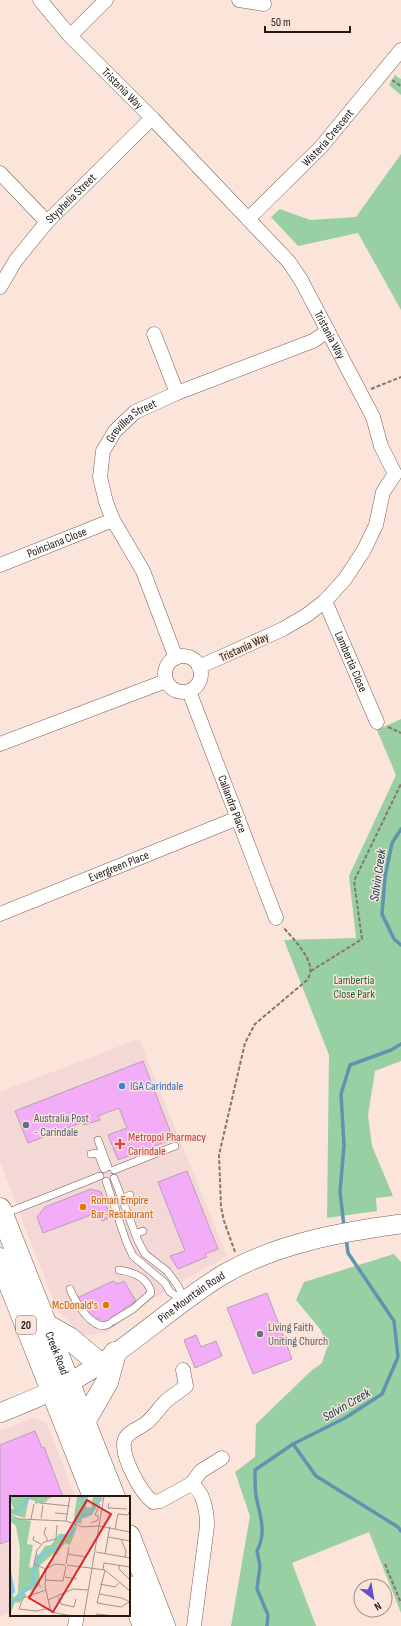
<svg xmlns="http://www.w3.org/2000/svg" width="401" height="1626" font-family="'Sofia Sans Condensed',sans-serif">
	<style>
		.commercial { fill: #f3d8d5 }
		.green { fill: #98d0a3 }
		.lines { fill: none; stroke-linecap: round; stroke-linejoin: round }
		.stream { stroke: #5e94b2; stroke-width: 3.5 }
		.building { fill: #f3acf7; stroke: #b5a1b6 }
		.lane-casing { stroke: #765d52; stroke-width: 8 }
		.street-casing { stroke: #765d52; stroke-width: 15 }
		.secondary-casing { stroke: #765d52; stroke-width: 20 }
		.primary-casing { stroke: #765d52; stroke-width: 23 }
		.path { stroke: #85756d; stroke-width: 2; stroke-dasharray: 4 2; stroke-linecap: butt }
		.lane { stroke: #fff; stroke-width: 7 }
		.street { stroke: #fff; stroke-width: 14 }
		.secondary { stroke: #fff; stroke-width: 19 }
		.primary { stroke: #fff; stroke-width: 22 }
		.shop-dot { fill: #3f7fe0; stroke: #fbe4d9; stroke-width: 1.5 }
		.service-dot { fill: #5c6f8a; stroke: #fbe4d9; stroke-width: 1.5 }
		.health-dot { fill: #e0444e; stroke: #fbe4d9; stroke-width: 1.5 }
		.food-dot { fill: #e8710a; stroke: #fbe4d9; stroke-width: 1.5 }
		.worship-dot { fill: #6b7280; stroke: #fbe4d9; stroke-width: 1.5 }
		.labels { text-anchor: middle; stroke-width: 3; stroke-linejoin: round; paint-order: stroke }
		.shield { fill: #fbe4d9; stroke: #64564f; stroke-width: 1 }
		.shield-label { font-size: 11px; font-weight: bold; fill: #231914 }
		.street-label { font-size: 12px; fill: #231914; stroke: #fbe4d9 }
		.park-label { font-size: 12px; fill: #236035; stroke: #fbe4d9 }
		.shop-label { font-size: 12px; fill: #366cbe; stroke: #fbe4d9; text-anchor: start }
		.service-label { font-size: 12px; fill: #4e5e75; stroke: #fbe4d9; text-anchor: start }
		.health-label { font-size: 12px; fill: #be3a42; stroke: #fbe4d9; text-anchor: start }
		.food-label { font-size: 12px; fill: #c56008; stroke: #fbe4d9; text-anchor: start }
		.worship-label { font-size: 12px; fill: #5b616d; stroke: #fbe4d9; text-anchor: start }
		.water-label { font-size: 13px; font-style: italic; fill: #093b51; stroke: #fbe4d9 }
		.inset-river { fill: none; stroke: #77c9f5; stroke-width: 2 }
		.inset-road { fill: none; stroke: #a5938a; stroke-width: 1 }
		.view { fill: #d62828; fill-opacity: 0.15; stroke: #d62828; stroke-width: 2 }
		.inset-edge { fill: none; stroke: #231914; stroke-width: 2 }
	</style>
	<rect width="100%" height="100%" fill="#fbe4d9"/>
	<!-- commercial -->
	<path class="commercial" d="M139,1039l88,217 -62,35 -58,41 -25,4 -25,-27 -57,-147v-70z
		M34,1417l11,5 2,2 28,73h-64v115l-11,4v-185z"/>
	<!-- green -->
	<path class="green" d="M395,75l6,4v16l-12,-10z
		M401,154v156l-43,-77 -60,13 -27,-29 9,-8 30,11 46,-3z
		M401,719v342l-26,10 -7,44 4,31 21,50 -17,2 1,13 -50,7 2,-163 -45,-115 72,-2 -7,-62 47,-101 -19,-45z
		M394,1254l7,8v351l-32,-81 -77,31 24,63h-85l19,-110 -15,-44 20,-15 1,-33 56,-54 10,-7 6,-18 -8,-16 -24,-29 8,-18z"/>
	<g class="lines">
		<!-- stream -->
		<path class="stream" d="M401,829l-9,14 -7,34 -3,37 12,25 7,6
			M344,1226l-4,-34 4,-47 -3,-51 9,-29 41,-15 10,-6
			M293,1444l23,32 82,51 3,4
			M267,1626l1,-11 -11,-26 3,-23 -3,-15c10,-19 3,-35 -1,-55 -1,-9 -1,-18 -1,-26l38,-26 52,-26 37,-24 16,-37 -4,-36 -46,-68 -2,-15"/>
	</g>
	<!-- building -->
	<path class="building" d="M143,1061l30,78 -55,21 -10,-25 19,-7 -8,-20 -21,8 2,4 -16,5 -1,-3 -55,21 -13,-32z
		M187,1171l31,78 -13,5 2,3 -29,12 -8,-13 15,-5 -27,-69z
		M91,1189l10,3 10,25 -9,4 -3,-9 -56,21 -6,-16 8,-10z
		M113,1281l5,3 6,-3 12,20 -13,8 1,3 -12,7 3,6 -4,2 -4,-6 -5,3 -4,-6 -4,2 -17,-22z
		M267,1293l25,66 -39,15 -26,-66z
		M196,1335l5,12 15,-6 6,15 -27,12 -11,-28z
		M35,1431l7,17 2,-1 19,50h-52v43l-11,4v-99z"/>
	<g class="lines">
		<defs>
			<path id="lane" d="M98,1140l10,27
				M91,1154l5,-1 3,3 5,13
				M114,1170l61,-24
				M114,1178l24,63 7,13 22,17 11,15 7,14
				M106,1181l20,60 7,15 32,27 5,9 13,8
				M122,1199l8,-4
				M4,1214l96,-38
				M135,1234l8,-3
				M70,1289c5,12 23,44 39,35
				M113,1321l20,-12 18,-16c-3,-16 -18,-21 -32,-23"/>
			<g id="street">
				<path id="s1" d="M40,0l30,36 82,82 137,144 12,18 72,137 8,29 14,28 -12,18 -7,33 -12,25 -19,29 -20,22 -18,14 -24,14 -84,38"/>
				<path d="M239,0l25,4"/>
				<path d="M70,36l36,-36"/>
				<path d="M0,173l47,49"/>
				<path id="s2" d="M248,219l73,-72 80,-97"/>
				<path id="s3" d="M0,287l16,-27 31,-38 105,-104"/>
				<path d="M154,334l23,59"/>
				<path id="s4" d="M0,565l113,-45"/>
				<path id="s5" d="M325,601l52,121"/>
				<circle cx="183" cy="674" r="18"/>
				<path id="s6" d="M176,658l-33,-87 -30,-51 -7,-18 -6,-25 3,-26 12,-20 20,-19 42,-19 136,-52 15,-10"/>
				<path id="s7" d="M189,691l87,227"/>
				<path d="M0,744l166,-63"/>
				<path id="s8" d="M0,914l238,-96"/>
				<path d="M183,1370l3,16c-6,5 -14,10 -20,15 -7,7 -13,17 -21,23 -6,4 -17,8 -20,15 -6,15 16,54 28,63l7,-1 31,-17c13,7 16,28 16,42l-13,100"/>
				<path d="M191,1484l10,-13 21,-13"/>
				<path d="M75,1626l2,-11"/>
			</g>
			<g id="secondary">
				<path id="s9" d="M0,1413c34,-14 68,-27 98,-48 44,-28 83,-66 128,-92 53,-30 116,-41 175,-49"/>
			</g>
			<g id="primary">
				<path id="s10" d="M0,1209l114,288"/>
				<path d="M0,1259l94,238"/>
				<path d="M46,1325l23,13 31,26"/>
				<path d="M84,1422l23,-40 8,-29"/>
				<path d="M129,1536l35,90"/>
				<path d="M129,1587l15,39"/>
			</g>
		</defs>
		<!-- lane casing -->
		<use href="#lane" class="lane-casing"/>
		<!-- street casing -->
		<use href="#street" class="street-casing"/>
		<!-- secondary casing -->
		<use href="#secondary" class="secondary-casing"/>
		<!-- primary casing -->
		<use href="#primary" class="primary-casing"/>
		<!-- path -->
		<path class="path" d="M392,80l9,6
			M371,389l30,-12
			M388,727l13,6
			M311,971l51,-32 -8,-58 47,-97
			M235,1252l-11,-31 -3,-14 -2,-52 26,-112 10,-19 51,-43c15,-16 -13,-42 -23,-54
			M385,1564l16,39"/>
		<!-- lane -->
		<use href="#lane" class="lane"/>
		<!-- street -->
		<use href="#street" class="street"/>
		<!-- secondary -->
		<use href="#secondary" class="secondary"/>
		<!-- primary -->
		<use href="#primary" class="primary"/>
	</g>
	<!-- markers -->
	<circle class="shop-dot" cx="122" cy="1086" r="4"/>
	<circle class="service-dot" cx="26" cy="1125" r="4"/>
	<path class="health-dot" d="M118 1138h4v4h4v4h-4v4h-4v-4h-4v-4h4z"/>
	<g class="food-dot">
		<circle cx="83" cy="1207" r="4"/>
		<circle cx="106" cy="1305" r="4"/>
	</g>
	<circle class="worship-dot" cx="260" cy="1334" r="4"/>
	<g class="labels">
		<!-- shield labels -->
		<rect class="shield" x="16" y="1316" width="20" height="18" rx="3"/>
		<g class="shield-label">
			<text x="26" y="1329">20</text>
		</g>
		<!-- street labels -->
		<g class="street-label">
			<text dy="4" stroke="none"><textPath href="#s1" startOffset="121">Tristania Way</textPath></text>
			<text dy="4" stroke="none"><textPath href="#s2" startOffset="114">Wisteria Crescent</textPath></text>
			<text dy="4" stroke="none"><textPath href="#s3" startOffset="114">Styphelia Street</textPath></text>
			<text dy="4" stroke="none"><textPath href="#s1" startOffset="445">Tristania Way</textPath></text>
			<text dy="4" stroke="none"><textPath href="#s6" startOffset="266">Grevillea Street</textPath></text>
			<text dy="4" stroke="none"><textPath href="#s4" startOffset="61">Poinciana Close</textPath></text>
			<text transform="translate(244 647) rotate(-25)" y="4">Tristania Way</text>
			<text dy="4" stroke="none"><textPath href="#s5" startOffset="66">Lambertia Close</textPath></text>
			<text dy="4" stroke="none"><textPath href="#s7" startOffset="121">Callandra Place</textPath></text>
			<text dy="4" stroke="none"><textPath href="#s8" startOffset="128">Evergreen Place</textPath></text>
			<text dy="4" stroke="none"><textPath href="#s9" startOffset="225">Pine Mountain Road</textPath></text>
			<text dy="4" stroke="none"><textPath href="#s10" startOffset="155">Creek Road</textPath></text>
		</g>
		<!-- park labels -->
		<g class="park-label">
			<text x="354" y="984">Lambertia<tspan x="354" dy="14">Close Park</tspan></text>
		</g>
		<!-- shop labels -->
		<g class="shop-label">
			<text x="130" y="1090">IGA Carindale</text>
		</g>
		<!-- service labels -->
		<g class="service-label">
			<text x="34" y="1122">Australia Post<tspan x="34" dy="14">- Carindale</tspan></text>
		</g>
		<!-- health labels -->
		<g class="health-label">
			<text x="128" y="1141">Metropol Pharmacy<tspan x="128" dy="14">Carindale</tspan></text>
		</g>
		<!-- food labels -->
		<g class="food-label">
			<text x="91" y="1204">Roman Empire<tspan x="91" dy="14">Bar-Restaurant</tspan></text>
			<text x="98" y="1309" text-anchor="end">McDonald's</text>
		</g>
		<!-- worship labels -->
		<g class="worship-label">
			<text x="268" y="1331">Living Faith<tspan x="268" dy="14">Uniting Church</tspan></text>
		</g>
		<!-- water labels -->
		<g class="water-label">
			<text transform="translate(377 875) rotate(-82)" y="5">Salvin Creek</text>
			<text transform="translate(346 1404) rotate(-30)" y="5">Salvin Creek</text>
		</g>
	</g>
	<!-- overview -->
	<g transform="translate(10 1496)">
		<rect width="120" height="120" fill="#fbe4d9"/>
		<path d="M3,0h40l-6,4v2l-12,2v-3l-6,-2 -4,19 -15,-4v-5h4l-4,-9v-3zM67,0h11l-2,11 5,1 2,-11 9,-1 -10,19 -10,4 -1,5 -7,-2v-4zM0,21l21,4 -4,23 6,1 -4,22 3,1 5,-14 2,1 6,-9 6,-1 8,-11h10l3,-8 5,1 -7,18 -5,-2 -9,12 -3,-1 -14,12 1,19 4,4 -5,-3 -8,4 1,3 -2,-3 -5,2 1,4 -7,7 -4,-1 -5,13v-20l5,2 3,-4 2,-44 -4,-23 -6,-5z" fill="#98d0a3"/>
		<path d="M0,70l5,25 -3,5 -2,-1z" fill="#77c9f5"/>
		<path class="inset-river" d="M73,1l4,18M4,16l6,-2 7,-11 7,-3M0,109l23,-21 1,-16 8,-15 18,-6 3,-4 -2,-7 11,-2 6,-18 12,-2 12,-16"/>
		<path class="inset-road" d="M30,7l30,3M99,7l-1,5 19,1M45,17l13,1M0,19l9,4 47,2 17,6 16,-1M31,22l2,-13M21,23l3,-15M56,25l4,-25M81,27l7,-3v-4l-3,-1 5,-11M89,30l31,6M36,31l-2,6 4,8M105,33l3,-15 10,1 2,-5M24,40l-1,4 8,4M98,41l22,4M111,43l5,12 -1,6M86,56l34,6M58,58l18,3M95,58l5,-28M56,68l3,-17M55,69l-10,-1 -9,5 -1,17 6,26 21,4M57,69l38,5 25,21M109,69v4l11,11M36,73l-12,-5 3,-14 7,-8 12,-3 1,-14M93,74l1,-7 26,4M95,74l-8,33 24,4 8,-5M55,81l12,2M35,84l18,1 3,-15M90,88l15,3 4,-4M36,94l-23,8 -4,11 17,2 14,-3M89,98l23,4 8,4M48,101l3,7 13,3 2,-8M38,104l25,-11 15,1M86,118l19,2M74,120l20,-120"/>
		<path class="view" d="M77,4l24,14 -58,98 -24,-14z"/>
		<rect width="120" height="120" class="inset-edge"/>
	</g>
	<!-- north arrow -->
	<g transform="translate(373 1598) rotate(149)"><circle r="19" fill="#fbe4d9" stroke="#a5938a"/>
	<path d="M0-3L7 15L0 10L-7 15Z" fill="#6151ca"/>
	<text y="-6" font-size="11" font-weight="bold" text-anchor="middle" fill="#231914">N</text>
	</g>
	<!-- scale -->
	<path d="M265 26v6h85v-6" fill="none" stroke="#231914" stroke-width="2"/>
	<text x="271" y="26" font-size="12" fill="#231914" stroke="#fbe4d9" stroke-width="3" paint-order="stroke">50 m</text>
</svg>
